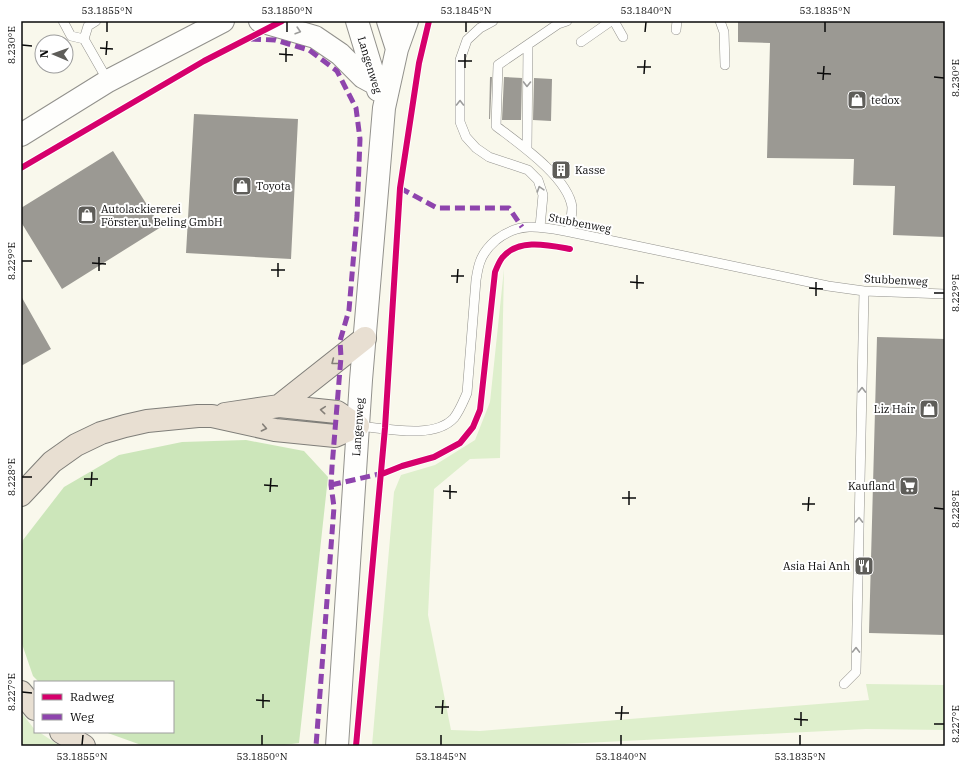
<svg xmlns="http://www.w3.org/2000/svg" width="966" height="767" font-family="'IBM Plex Serif',serif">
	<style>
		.green { fill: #deefcc }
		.forest { fill: #cce6ba }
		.building { fill: #9b9993 }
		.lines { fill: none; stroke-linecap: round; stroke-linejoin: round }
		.service-casing { stroke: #92918c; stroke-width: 10 }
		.tertiary-casing { stroke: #92918c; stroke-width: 24 }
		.motorway-casing { stroke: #7f7e79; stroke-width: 24 }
		.service { stroke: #fefefc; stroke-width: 9 }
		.tertiary { stroke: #fefefc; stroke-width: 22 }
		.motorway { stroke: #e8dfd2; stroke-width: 22 }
		.quiet { stroke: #8e44ad; stroke-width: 5; stroke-dasharray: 10 5; stroke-linecap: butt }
		.cycleway-casing { stroke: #fff; stroke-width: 8 }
		.cycleway { stroke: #d6006c; stroke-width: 6 }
		.oneway { stroke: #9c9c9b }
		.oneway2 { stroke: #847f78 }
		.ticks { fill: none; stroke: #0a0a0a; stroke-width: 1.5 }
		.labels { text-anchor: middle; stroke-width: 4; stroke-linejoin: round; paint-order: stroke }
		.street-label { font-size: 11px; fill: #0a0a0a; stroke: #fff }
		.poi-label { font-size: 11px; fill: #0a0a0a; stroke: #fff; text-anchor: start }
		.neatline { fill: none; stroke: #0a0a0a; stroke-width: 1.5 }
		.ticks-label { font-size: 10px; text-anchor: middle; fill: #0a0a0a }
	</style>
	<rect width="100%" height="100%" fill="#f9f8ec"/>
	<!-- green -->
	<path class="green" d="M504,269l-4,189 -30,1 -36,30 -6,126 23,115 29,1 389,-31 -3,-16 79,1v45l-79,-1 -342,17h-152l22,-254 7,-17 34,-10 40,-25 15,-38z
		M21,712l14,18v2h4l21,14h-39z"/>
	<!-- forest -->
	<path class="forest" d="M246,440l58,11 24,26 -29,266 -22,3h-133l-39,-14h68v-50h-134l-6,-6 -12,-35v-93l2,-8 41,-53 55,-32 63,-13z"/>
	<!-- building -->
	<path class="building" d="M738,21h207v216l-52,-2 2,-49 -42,-1 1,-26 -87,-1 3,-115 -32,-1z
		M490,77h2l-2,42h-1z
		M504,77l18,1 -1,42h-19z
		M534,78l18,1 -1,42 -18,-1z
		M194,114l104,5 -7,140 -105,-6z
		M113,151l48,76 -99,62 -41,-67v-14z
		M21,296l30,53 -30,17z
		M877,337l68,2v296l-76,-2z"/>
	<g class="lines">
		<defs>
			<path id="service" d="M63,21l8,15 13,3
				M96,21l-8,5 -4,13 24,42
				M493,21l-13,7 -13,12 -7,20v62l6,15 10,11 13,9 39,13 10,10 5,15 -3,32
				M567,21l-9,3 -60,41 -2,61c22,17 72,51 76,81 0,7 -2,17 -2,25
				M614,21l9,16
				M720,21l4,11 1,33
				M676,30l1,-9
				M581,42l30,-21
				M527,149l1,-104
				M358,426c27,2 76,14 96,-8 6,-8 9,-16 13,-25l9,-113c1,-6 2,-13 4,-18 3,-9 9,-16 16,-22 24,-19 46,-13 74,-8l258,54 36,5 81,3
				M844,684l12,-12 8,-381"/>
			<path id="tertiary" d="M260,21l55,16 25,17 23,23 13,7
				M357,21l21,69
				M388,21l9,28
				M21,135l87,-54 115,-60
				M337,746l24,-366 23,-272 13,-59 10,-28"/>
			<path id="motorway" d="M279,406l86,-68
				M225,414l54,-8 58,6 21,14
				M21,495l31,-33 24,-17 25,-12 24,-7 22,-5 51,-5h14l63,14 60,6 23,-10
				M21,692l14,17
				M61,732l23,14"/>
		</defs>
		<!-- service casing -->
		<use href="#service" class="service-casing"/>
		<!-- tertiary casing -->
		<use href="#tertiary" class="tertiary-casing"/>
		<!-- motorway casing -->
		<use href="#motorway" class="motorway-casing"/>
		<!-- service -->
		<use href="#service" class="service"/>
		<!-- tertiary -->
		<use href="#tertiary" class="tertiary"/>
		<!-- motorway -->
		<use href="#motorway" class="motorway"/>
		<!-- quiet -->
		<path class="quiet" d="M251,39l24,1 34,10 28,21 19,37 4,31 -3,77 -8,94 -9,31 1,16 -9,110 -1,18 3,22 -18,239
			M400,188l37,20h72l13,19
			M331,485l53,-12"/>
		<defs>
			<path id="cycleway" d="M21,168l183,-107 78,-40
				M382,474l20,-8 32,-9 26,-14 13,-16 7,-17 15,-138c2,-5 4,-10 7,-14 16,-20 46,-13 68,-9
				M356,746l29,-318 15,-240 19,-125 10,-42"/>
		</defs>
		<!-- cycleway casing -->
		<use href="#cycleway" class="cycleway-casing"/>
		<!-- cycleway -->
		<use href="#cycleway" class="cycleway"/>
	</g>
	<!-- one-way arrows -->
	<defs><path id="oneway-chevron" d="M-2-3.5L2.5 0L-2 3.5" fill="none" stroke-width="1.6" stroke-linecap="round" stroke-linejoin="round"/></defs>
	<g class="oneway">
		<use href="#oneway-chevron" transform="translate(298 31) rotate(17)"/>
		<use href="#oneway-chevron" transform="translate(527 84) rotate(91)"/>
		<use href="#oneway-chevron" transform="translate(460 103) rotate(-90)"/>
		<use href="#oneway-chevron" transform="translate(540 189) rotate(-108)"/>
		<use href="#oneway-chevron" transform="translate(862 390) rotate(-89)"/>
		<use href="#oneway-chevron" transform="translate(859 520) rotate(-89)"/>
		<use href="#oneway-chevron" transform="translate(856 650) rotate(-89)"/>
	</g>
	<g class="oneway2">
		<use href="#oneway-chevron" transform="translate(334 362) rotate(142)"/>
		<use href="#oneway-chevron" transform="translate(323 410) rotate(-175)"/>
		<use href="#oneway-chevron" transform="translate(264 428) rotate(12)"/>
	</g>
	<!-- ticks -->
	<path class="ticks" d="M107,32v-10M287,32v-10M466,32v-10M645,32l1,-10M825,32v-10M22,45l10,1M100,48l13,1M279,54l14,1M106,55l1,-14M458,61h14M286,62v-14M637,67h14M465,68v-14M817,73l14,1M644,74l1,-14M934,77l10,1M823,80l1,-14M22,261h10M92,263l14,1M271,270h14M99,271v-14M451,276h13M278,277v-14M630,282l14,1M457,283l1,-14M809,288l14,1M637,289v-14M934,293h10M816,296v-14M22,477h10M84,479h14M264,485l14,1M91,486l1,-14M443,491l14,1M270,492l1,-14M622,498h14M450,499v-14M802,504h13M629,505v-14M934,508l10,1M808,511l1,-14M22,692l10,1M256,700l14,1M435,707h14M263,708v-14M615,713h14M442,714l1,-14M794,719l14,1M621,720l1,-14M934,724h10M801,726v-14M82,745l1,-10M262,745v-10M441,745v-10M621,745v-10M800,745v-10"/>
	<!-- icons -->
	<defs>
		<symbol id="shop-square" viewBox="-11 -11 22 22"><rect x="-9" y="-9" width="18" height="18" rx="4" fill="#5e5d59" stroke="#fff"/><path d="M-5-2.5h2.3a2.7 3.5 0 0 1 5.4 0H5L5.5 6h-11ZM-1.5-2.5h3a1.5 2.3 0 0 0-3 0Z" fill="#fff"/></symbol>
		<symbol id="building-square" viewBox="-11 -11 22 22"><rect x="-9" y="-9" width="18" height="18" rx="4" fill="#5e5d59" stroke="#fff"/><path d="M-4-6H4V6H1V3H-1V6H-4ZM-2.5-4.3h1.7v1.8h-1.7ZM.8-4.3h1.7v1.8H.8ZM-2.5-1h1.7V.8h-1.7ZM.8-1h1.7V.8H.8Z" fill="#fff"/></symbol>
		<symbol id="supermarket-square" viewBox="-11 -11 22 22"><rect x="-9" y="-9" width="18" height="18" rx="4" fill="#5e5d59" stroke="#fff"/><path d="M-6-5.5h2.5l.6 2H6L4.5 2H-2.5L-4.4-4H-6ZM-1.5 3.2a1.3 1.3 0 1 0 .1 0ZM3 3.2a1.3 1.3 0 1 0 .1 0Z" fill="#fff"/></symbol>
		<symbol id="restaurant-square" viewBox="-11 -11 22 22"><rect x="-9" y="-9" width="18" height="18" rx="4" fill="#5e5d59" stroke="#fff"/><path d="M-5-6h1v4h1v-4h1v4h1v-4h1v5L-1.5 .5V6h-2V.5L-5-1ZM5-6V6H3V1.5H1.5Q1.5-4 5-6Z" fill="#fff"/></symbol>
	</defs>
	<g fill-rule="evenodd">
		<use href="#shop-square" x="846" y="89" width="22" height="22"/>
		<use href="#building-square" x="550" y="159" width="22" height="22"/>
		<use href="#shop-square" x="231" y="175" width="22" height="22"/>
		<use href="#shop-square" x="76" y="204" width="22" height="22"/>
		<use href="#shop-square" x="918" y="398" width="22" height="22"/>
		<use href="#supermarket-square" x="898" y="475" width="22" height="22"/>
		<use href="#restaurant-square" x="853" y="555" width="22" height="22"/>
	</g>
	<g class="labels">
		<!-- street labels -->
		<g class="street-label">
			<text transform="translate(370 65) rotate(73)" y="4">Langenweg</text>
			<text transform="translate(580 223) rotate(11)" y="4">Stubbenweg</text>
			<text transform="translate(896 280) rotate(3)" y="4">Stubbenweg</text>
			<text transform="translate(358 427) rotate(-86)" y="4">Langenweg</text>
		</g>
		<!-- poi labels -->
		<g class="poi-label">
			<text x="871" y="104">tedox</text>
			<text x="575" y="174">Kasse</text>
			<text x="256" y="190">Toyota</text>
			<text x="101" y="213">Autolackiererei<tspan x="101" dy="13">Förster u. Beling GmbH</tspan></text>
			<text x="915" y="413" text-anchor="end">Liz Hair</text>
			<text x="895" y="490" text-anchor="end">Kaufland</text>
			<text x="850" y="570" text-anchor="end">Asia Hai Anh</text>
		</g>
	</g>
	<!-- border -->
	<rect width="966" height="767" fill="none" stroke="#ffffff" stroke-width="44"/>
	<!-- legend -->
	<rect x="34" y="681" width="140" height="52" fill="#ffffff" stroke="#9d9d9d"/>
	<rect x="42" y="694" width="20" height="6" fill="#d6006c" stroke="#9d9d9d"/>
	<text x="70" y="701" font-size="12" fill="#0a0a0a">Radweg</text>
	<rect x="42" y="714" width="20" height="6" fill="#8e44ad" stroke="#9d9d9d"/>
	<text x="70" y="721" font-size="12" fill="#0a0a0a">Weg</text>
	<!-- north arrow -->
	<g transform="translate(54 54) rotate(272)"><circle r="19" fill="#ffffff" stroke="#9d9d9d"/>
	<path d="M0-3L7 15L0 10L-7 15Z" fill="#5e5d59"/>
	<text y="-6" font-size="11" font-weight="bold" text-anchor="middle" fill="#0a0a0a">N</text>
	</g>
	<rect x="22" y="22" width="922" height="723" class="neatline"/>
	<g class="ticks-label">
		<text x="107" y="14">53.1855°N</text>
		<text x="287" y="14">53.1850°N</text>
		<text x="466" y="14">53.1845°N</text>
		<text x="646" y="14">53.1840°N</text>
		<text x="825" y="14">53.1835°N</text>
		<text transform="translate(11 45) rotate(-90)" y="4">8.230°E</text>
		<text transform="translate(955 78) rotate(-90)" y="4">8.230°E</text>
		<text transform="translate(11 261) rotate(-90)" y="4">8.229°E</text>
		<text transform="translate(955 293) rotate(-90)" y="4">8.229°E</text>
		<text transform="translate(11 477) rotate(-90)" y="4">8.228°E</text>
		<text transform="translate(955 509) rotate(-90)" y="4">8.228°E</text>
		<text transform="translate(11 692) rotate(-90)" y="4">8.227°E</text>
		<text transform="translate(955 724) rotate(-90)" y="4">8.227°E</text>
		<text x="82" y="760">53.1855°N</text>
		<text x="262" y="760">53.1850°N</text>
		<text x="441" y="760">53.1845°N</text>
		<text x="621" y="760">53.1840°N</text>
		<text x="800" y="760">53.1835°N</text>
	</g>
</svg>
